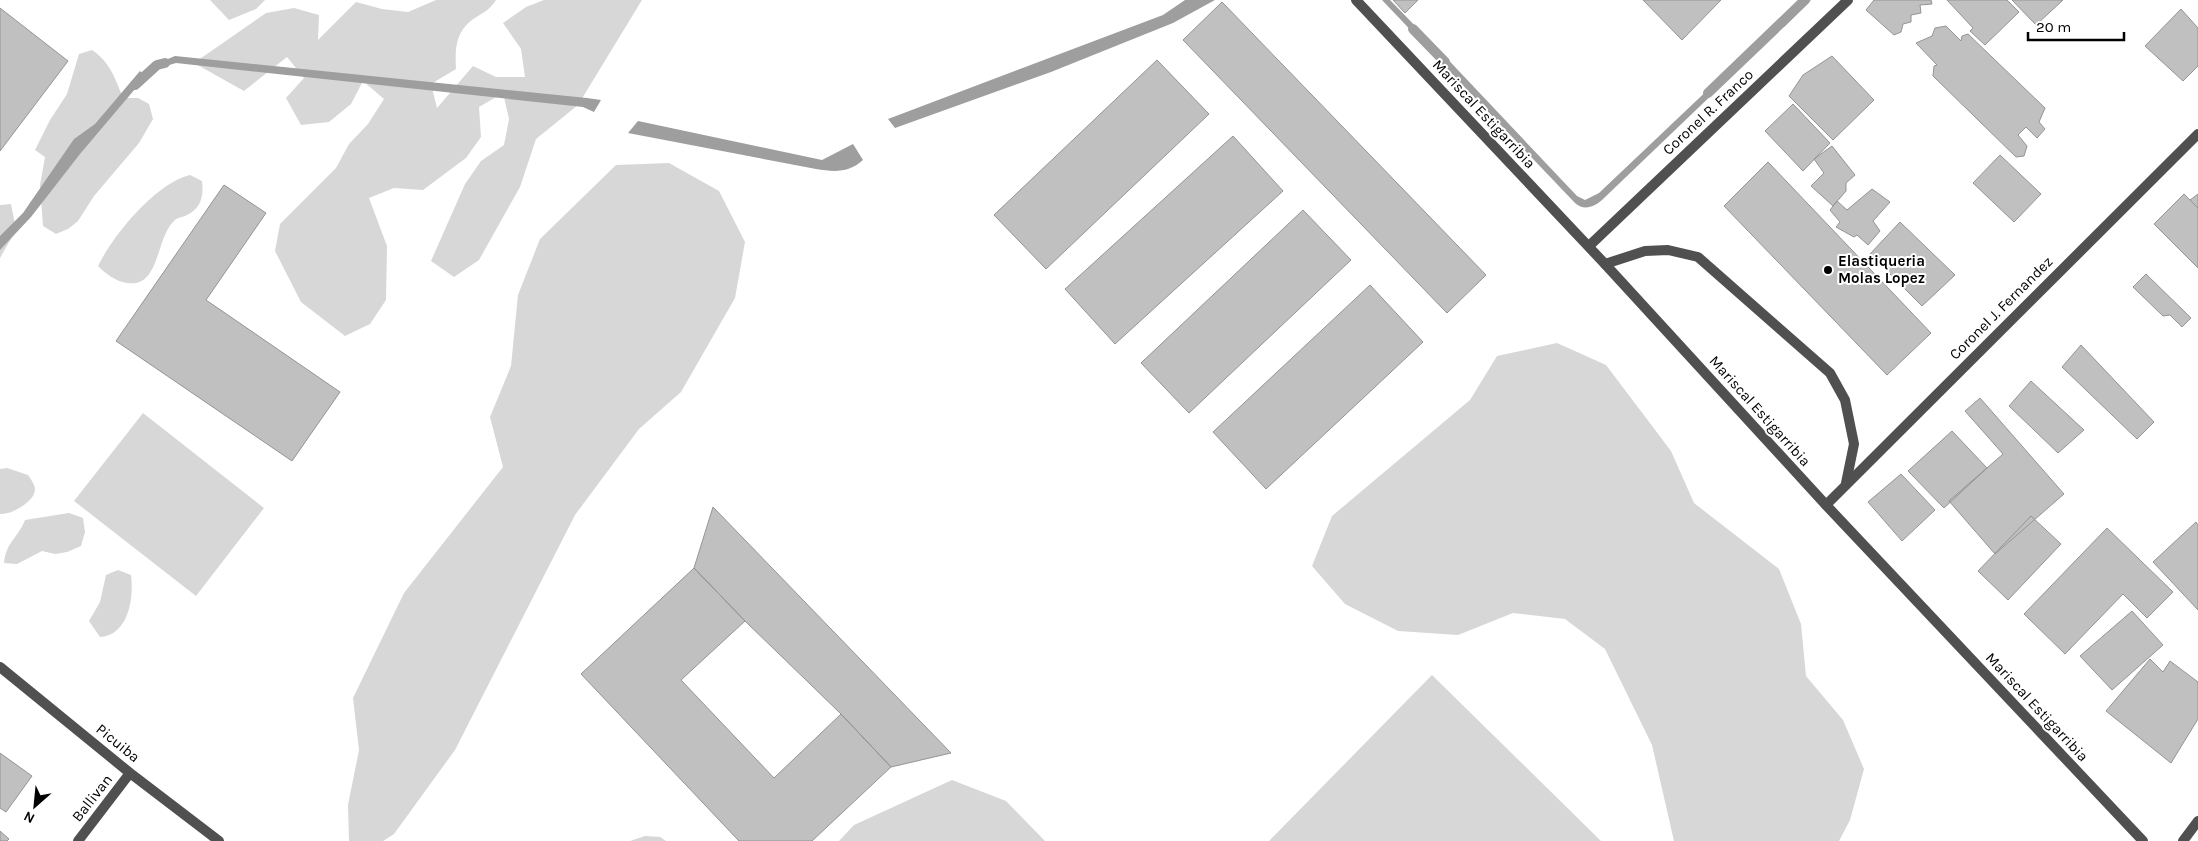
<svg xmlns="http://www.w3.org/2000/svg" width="2198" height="841" font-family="Karla,sans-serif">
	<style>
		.green { fill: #d7d7d7 }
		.water { fill: #9e9e9e }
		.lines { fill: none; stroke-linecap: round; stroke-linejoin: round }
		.stream { stroke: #9e9e9e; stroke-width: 10 }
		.building { fill: #c0c0c0; stroke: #949494 }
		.service { stroke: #505050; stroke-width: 10 }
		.minor { stroke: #505050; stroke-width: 10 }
		.tertiary { stroke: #505050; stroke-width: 10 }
		.poi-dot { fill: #000; stroke: #fff; stroke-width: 2 }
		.labels { text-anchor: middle; stroke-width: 4; stroke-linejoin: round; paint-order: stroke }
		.street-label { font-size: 15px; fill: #000; stroke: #fff }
		.poi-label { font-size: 15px; font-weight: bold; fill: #000; stroke: #fff; text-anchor: start }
	</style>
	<rect width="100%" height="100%" fill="#fff"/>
	<!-- green -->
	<path class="green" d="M210,0h55l-9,9 -27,11z
		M436,0h60c-6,10 -14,13 -24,20 -17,13 -17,30 -16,49l-25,15 6,24 36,-42 23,11h29l-4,-28 -18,-26 23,-16 18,-7h98l-64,105 -42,34 -16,48 -41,73 -25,17 -23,-16 34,-77 16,-23 23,-16 5,-26 -6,-26 -24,14 2,30 -15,21 -43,32 -29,-2 -25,10 18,48 -1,54 -16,24 -25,12 -44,-34 -26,-51 5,-27 56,-56 13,-24 19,-20 16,-25 -21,-18 -12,23 -22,18 -28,3 -15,-27 18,-20 -17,-21 -43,34 -50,-28 72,-50 28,-5 25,7 -1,25 38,-38 26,7 26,3z
		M92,50c18,12 23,28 31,48h15l11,6 4,15 -14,24 -45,53 -16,25 -10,8 -12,5 -13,-8 -3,-41 5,-28 -10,-7 15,-30 17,-26 12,-40z
		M669,163l50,28 26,51 -10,56 -54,94 -42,37 -64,86 -120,235 -61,84 -11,7h-34l-1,-36 11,-55 -6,-52 51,-105 99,-126 -13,-50 21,-51 7,-71 22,-56 76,-74z
		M190,175l12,6c2,16 -1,28 -17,35 -3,1 -8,2 -10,4 -20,17 -14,68 -48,63 -12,-2 -21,-9 -29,-17 15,-31 58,-83 92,-91z
		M11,204l5,26 -16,28v-53z
		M1557,343l49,22 65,86 23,52 85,66 22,55 5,52 37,44 21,49 -14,51 -11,21h-165l-22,-96 -47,-96 -40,-30 -52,-6 -55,22 -60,-4 -53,-27 -33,-38 20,-50 138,-116 27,-44z
		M143,413l121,95 -68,88 -122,-95z
		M7,468l21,7c3,4 7,10 7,15 -1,12 -24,25 -35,24v-45z
		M69,513l14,5 2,14 -4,14 -14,6 -12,2 -13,-3 -25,13 -13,-1c2,-21 14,-25 21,-43z
		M118,570l13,5c3,22 -2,60 -31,62l-11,-16 11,-19 6,-27z
		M1432,675l169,166h-332z
		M952,780l54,21 39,40h-206l15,-16z
		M645,836l15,1 6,4h-36z"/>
	<!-- water -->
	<path class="water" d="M1185,0h30l-42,23 -122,49 -156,56 -7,-9 275,-104z
		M1382,0h8l34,35 -4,5z
		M1801,0h10l-27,27 -5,-5z
		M1439,50l138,146 8,4 14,-7 116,-110 5,4 -118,113c-8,7 -18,11 -27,3l-142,-149z
		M175,56l412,42 14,2 -7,12 -11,-5 -407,-44 -20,6 -5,-3z
		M140,71l6,5 -66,78 -49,63 -31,33v-14l23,-23 51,-74 21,-15z
		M638,121l184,39 31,-16 10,16c-14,13 -29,12 -47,9l-188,-36z"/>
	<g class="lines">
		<!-- stream -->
		<path class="stream" d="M1413,29l32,33
			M135,85l22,-20 8,-2
			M1708,93l97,-93"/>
	</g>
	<!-- building -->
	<path class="building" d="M1393,0h25l-13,13z
		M1643,0h78l-39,40z
		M1874,0h57l1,4 -12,1 1,8 -10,2v7l-8,2 -2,8 -7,3 -28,-25z
		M1947,0h60l12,12 -34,33 -15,-14 3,-3z
		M2012,0h51l-27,25z
		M1222,2l264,273 -39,38 -264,-273z
		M0,8l68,53 -68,90z
		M2181,9l17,19v38l-15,15 -38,-35z
		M1946,26l15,15 1,-5 6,-2 77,74 -6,14 6,7 -8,9 -11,-11 -8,8 9,11 -3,10 -8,1 -83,-81 1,-10 3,-1 -21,-22 16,-7 3,-8z
		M1832,56l42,44 -41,40 -44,-44 14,-21z
		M1157,60l52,54 -163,155 -52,-54z
		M1793,104l37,39 -27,28 -38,-40z
		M1233,136l50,55 -168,153 -50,-55z
		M1832,146l23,29 -9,8v8l-13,15 -22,-20 13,-13 -10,-14z
		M2000,155l41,39 -27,28 -41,-39z
		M1768,162l163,171 -44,42 -163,-169z
		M224,185l42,28 -60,87 134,92 -48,69 -176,-120z
		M1872,189l18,13 -17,19 7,10 -12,14 -11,-10 -3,2 -18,-10 4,-5 -10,-12 7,-9 10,9z
		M2184,194l14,14v60l-44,-44z
		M2198,194v14l-8,-8z
		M1303,210l48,50 -162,153 -48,-50z
		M1900,222l55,53 -33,31 -52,-52z
		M2146,274l45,44 -9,9 -12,-12 -7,1 -30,-29z
		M1370,285l53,57 -157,147 -53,-57z
		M2081,345l73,77 -17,17 -75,-72z
		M2031,381l53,49 -26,23 -49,-47z
		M1980,398l84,96 -69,60 -46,-53 54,-47 -38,-43z
		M1952,431l35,37 -43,40 -36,-37z
		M1901,474l34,36 -33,31 -34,-39z
		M713,507l238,246 -60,14 -50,-53 -96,-93 -51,-53z
		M2031,516l30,28 -53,56 -30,-29z
		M2196,522l2,3v85l-45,-48z
		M2107,528l66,64 -26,26 -24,-24 -58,60 -41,-40z
		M694,568l51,53 -64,59 93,98 67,-64 50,53 -79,74h-73l-158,-167z
		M2132,611l31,34 -51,45 -32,-34z
		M2150,659l13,13 7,-11 28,21v37l-27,44 -65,-52z
		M0,753l32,23 -26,36 -6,-4z
		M0,831l9,8 -2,2h-7z"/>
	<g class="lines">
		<!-- service -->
		<path class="service" d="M1605,264l40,-13 23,-1 30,7 132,116 15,27 9,44 -8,39"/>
		<!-- minor -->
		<path class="minor" d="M1589,246l259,-246
			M1826,505l372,-371
			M0,667l130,106 89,68
			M78,841l52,-68
			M2183,841l15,-20"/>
		<!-- tertiary -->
		<path class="tertiary" d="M1356,0l249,264 221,241 317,336"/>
	</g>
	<!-- markers -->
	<circle class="poi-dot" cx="1828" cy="270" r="5"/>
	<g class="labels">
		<!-- street labels -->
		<g class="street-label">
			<text transform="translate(1708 112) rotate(-43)" y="5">Coronel R. Franco</text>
			<text transform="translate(1484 114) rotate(47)" y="5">Mariscal Estigarribia</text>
			<text transform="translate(2001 308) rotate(-45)" y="5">Coronel J. Fernandez</text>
			<text transform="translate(1760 411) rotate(48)" y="5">Mariscal Estigarribia</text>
			<text transform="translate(2037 707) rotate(47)" y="5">Mariscal Estigarribia</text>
			<text transform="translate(118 743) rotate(39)" y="5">Picuiba</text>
			<text transform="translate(92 798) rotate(-52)" y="5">Ballivan</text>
		</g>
		<!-- poi labels -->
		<g class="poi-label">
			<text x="1838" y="266">Elastiqueria<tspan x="1838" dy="17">Molas Lopez</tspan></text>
		</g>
	</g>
	<!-- north arrow -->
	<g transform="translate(35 806) rotate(207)" stroke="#ffffff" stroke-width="4" paint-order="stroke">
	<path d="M0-4L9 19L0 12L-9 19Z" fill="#000000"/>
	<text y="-8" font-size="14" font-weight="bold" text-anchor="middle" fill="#000000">N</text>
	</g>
	<!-- scale -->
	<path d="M2028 32v8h96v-8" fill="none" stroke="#000000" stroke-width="2.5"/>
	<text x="2036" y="32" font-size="15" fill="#000000" stroke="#ffffff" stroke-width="4" paint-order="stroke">20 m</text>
</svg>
